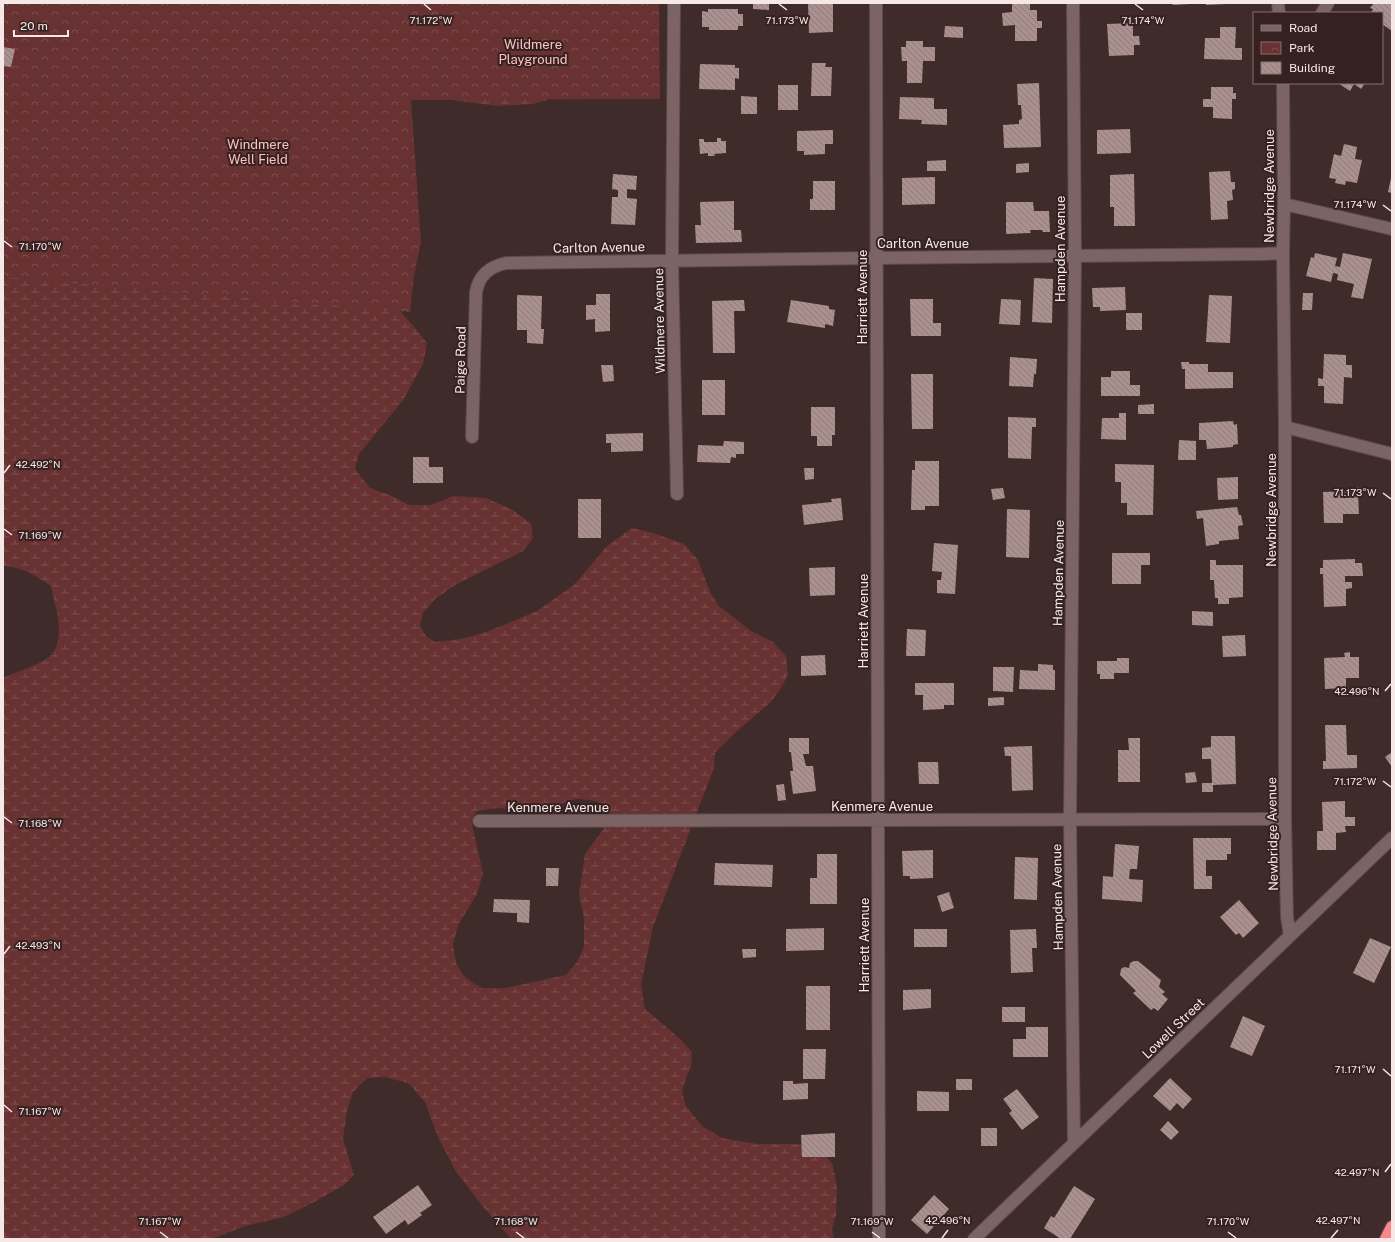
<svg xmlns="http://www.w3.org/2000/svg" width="1395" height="1242" font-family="'Public Sans',sans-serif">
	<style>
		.wetland { fill: url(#wetland-marsh); fill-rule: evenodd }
		.park { fill: url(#park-crowns) }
		.building { fill: url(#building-back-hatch) }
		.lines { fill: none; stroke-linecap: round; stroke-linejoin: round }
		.street-casing { stroke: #5c4a4a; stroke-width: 14 }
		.highway-casing { stroke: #5c4a4a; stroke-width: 14 }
		.street { stroke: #7d6464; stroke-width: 12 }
		.highway { stroke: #fa8789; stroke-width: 12 }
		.ticks { fill: none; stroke: #f7e8e8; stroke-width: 1.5 }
		.labels { text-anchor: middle; stroke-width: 4; stroke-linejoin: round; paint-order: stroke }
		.park-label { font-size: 13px; fill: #fdc1c0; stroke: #362121 }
		.street-label { font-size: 13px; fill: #f7e8e8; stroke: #362121 }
		.ticks-label { font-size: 10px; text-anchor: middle; fill: #f7e8e8; stroke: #362121; stroke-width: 4; stroke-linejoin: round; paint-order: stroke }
	</style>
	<defs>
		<pattern id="wetland-marsh" width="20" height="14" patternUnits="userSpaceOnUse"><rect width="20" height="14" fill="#683132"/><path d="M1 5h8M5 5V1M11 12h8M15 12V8" fill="none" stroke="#7e4f50"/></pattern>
		<pattern id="park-crowns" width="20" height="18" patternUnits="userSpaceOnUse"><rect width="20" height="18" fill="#683132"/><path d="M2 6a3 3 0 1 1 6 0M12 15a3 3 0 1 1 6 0" fill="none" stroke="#7e4f50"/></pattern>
		<pattern id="building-back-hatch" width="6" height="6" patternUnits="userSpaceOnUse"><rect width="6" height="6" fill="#ab9090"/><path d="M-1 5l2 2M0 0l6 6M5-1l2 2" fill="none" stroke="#8e7a7a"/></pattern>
	</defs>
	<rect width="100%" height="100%" fill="#402b2b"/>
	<!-- wetland -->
	<path class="wetland" d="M3,3h525l48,89 -43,12 -35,2 -63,-8 -50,2 -4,190 35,39 11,14 -4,21 -20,36 -44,54 -4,15 15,19 22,8 17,9h22l22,-9 33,2 27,12 18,14 2,14 -10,13 -68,34 -20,14 -12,14 -3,13 6,10 9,6 26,-3 28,-8 48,-20 37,-26 33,-39 25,-18 21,5 31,11 14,16 12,32 9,14 32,25 22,11 13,14 2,19 -7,13 -10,14 -36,31 -20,20 -1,15 -61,159 -12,58 4,24 34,29 13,14 -1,15 -5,11 -4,14 4,14 16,20 20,12 35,6h43l23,8 10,13 4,23 -1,27 -4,14 2,10h-323l-31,-36 -25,-33 -17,-33 -13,-35 -17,-19 -23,-6 -18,1 -14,14 -6,19 -4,28 11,36 -10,10 -30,17 -30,15 -39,9 -33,13h-209v-561c11,-5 38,-14 46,-21 19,-17 6,-50 2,-71 -15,-10 -30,-20 -48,-20zM575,799c19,1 28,0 36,20l-26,35 -6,40 5,25v28l-7,15 -11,13 -60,13h-23l-12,-6 -8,-7 -7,-12 -3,-19 5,-19 19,-31 6,-21 -12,-53 6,-9 22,-3 36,4z"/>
	<!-- park -->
	<path class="park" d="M3,3h401l5,65 -4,-65h254l1,96 -249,1 10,142 -7,34 -4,36 -407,-35z"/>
	<!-- building -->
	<path class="building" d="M753,3h16v7l-16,-1z
		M808,3h25v29l-24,1z
		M1012,3h18v7h7v11h5v7h-5v13h-22v-16l-12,1 -1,-13 10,-1z
		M1172,3h18v1l-17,1z
		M1206,3h21v1l-21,1z
		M1374,3h18v28l-10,-7v-11h-11l2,-4 -3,-1z
		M708,9h30v5h5v12h-5v4h-29v-3h-7v-16l6,1z
		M1133,23v13h6l1,9h-6v10l-25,1 -2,-32z
		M945,26l18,1v11l-19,-1z
		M1220,27h16l-1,21h7v12l-38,-1 1,-21h15z
		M906,41h17v6h12v14h-12l-1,22h-15v-22h-5l-1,-14h5z
		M3,47l12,2 -4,18 -8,-1z
		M812,63h14l-1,4h7l-1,29h-20z
		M700,64l35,1v3h4v11l-4,-1v12l-36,-1z
		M1039,83l2,64 -37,1 -1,-23 16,-1v-4l3,-1 -1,-14h-3l-1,-21z
		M1338,83h27l-4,6 -7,-5 -4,7z
		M778,85h20v25h-20z
		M1211,87h22v6h3v6h-4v20l-19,-1v-11h-10v-8h8z
		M741,96l16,1v17h-16z
		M900,97l34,1v11h13v16l-26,-1 1,-4 -23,-1z
		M1130,129l1,24 -34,1v-24z
		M833,130v14h-8v10l-21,1v-4h-7v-20z
		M717,138h4v3h5v12l-12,1 1,2h-7v-3l-8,1 -1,-15h5v3h13z
		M1344,144l13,3 -2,12 7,1 -5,23 -11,-2 -1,4 -10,-2 1,-4 -7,-1 5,-24 7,2z
		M946,160v11h-19v-10z
		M1029,163v9l-13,1v-9z
		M1230,171l1,11h4v7l-3,1 1,10 -6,1 1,18 -17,1 -2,-48z
		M613,174l24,2 -1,14 -9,-1v9l10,1 -2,26 -24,-1 1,-27h6v-7l-6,-1z
		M1134,174l1,52h-21v-19h-4v-32z
		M935,177v27l-33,1v-27z
		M1391,178h1v15l-4,-1z
		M813,181h22v29h-25v-11h3z
		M734,201v29h7l1,12 -46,1 -1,-18h6l-1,-23z
		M1006,202h27l1,9h15l1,21h-7l-1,-2h-12l1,3 -25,1z
		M1315,253l22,5 -2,8 5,1 3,-14 29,6 -9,40 -12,-2 3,-13 -17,-4 1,-6 -5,-1 -2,9 -25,-6 5,-19 3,1z
		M1034,278l19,1 -1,44 -20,-1z
		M1125,287l1,23 -26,1v-4h-7l-1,-19z
		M1303,293h10l-1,17h-10z
		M596,294h14v37l-15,1v-13l-9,1v-15h10z
		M517,295l25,1 -1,33h3l-1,15 -16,-1v-13h-10z
		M1209,295l23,1 -2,47 -24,-1z
		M910,299h23v24h8v13h-30z
		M1001,299l20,1 -1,25 -21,-1z
		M744,300l1,11h-11l1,42h-22l-1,-52z
		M791,300l38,6v3l6,1 -2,16 -8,-2v4l-38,-6z
		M1126,313h16v17h-16z
		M1324,354l22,1v10h6v13l-8,-1 -1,27 -19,-1v-17h-6v-8l5,1z
		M1010,357l27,2 -1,15h-2l-1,13 -24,-1z
		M1181,362h8v2h19v8h25v16l-48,1v-20h-3z
		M601,365h12l1,16 -11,1z
		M1111,371h19v14h10v11h-39v-19h10z
		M911,374h22v55h-21z
		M702,380h23v35h-23z
		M1154,404v10h-16v-9z
		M811,407h24v28h-3v11h-15v-10h-6z
		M1119,413h7v27l-25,-1 1,-21h17z
		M1008,417l28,1v9h-4l-1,32 -23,-1z
		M1233,421l1,4 3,-1 1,20 -5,1v2l-26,2 -1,-9h-7v-17z
		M643,433v18l-32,1v-9h-5v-9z
		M1179,440l17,1v19h-18z
		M724,441l20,1v12h-8v4l-5,-1 -1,6 -33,-1 1,-17 25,1z
		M413,457h16v10h14v16h-30z
		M915,461h24v45h-14v4h-14l1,-40h3z
		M1115,464l39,1 -1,50h-26v-12h-6v-21h-6z
		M804,468h10v11l-9,1z
		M1238,477v22l-20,1 -1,-22z
		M1353,487h8v6h-3l1,21h-16v9h-19l-1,-31 31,-1z
		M1003,488l2,10 -12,2 -2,-11z
		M841,498l2,22 -39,5 -2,-20 30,-3 -1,-3z
		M578,499h23v39h-23z
		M1237,507l2,8h2l2,10 -5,1 1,13 -20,2v3l-13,2 -3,-28 -6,1 -1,-8z
		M1007,509l23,1 -1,48 -23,-1z
		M934,543l24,2 -3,49 -18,-1v-13h4l1,-8 -10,-1z
		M1112,553h38v12h-9v19h-29z
		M1355,559v4h7l1,13h-18v6h7v6l-6,1v17l-22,1 -1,-33h-3v-6h3v-8z
		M1210,560h6v5h27v32l-14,1v6h-11v-6h-3l-1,-18h-4z
		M835,567v28l-25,1 -1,-28z
		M1192,611l21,1v14l-21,-1z
		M907,629l19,1 -1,26h-19z
		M1245,635l1,21 -23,1 -1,-21z
		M1350,652v5h9v21h-13v10l-21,1 -1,-31 21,-1 -1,-4z
		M825,655l1,20 -25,1v-20z
		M1117,658h12v15h-15v6h-14v-5h-3v-13h20z
		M1038,664l15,1v5h2v20l-36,-1 1,-19 18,1z
		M993,667h21l-1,25 -20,-1z
		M915,683h39v22h-10v4l-21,1v-15h-8z
		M1004,697v8l-16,1v-8z
		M1325,725h21l1,30h10v13l-34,1v-8h3z
		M1211,736h24l1,48 -23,1v7h-11v-9h10l-1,-24h-9v-11l9,-1z
		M789,738h20v16h-6l3,12h7l3,25 -23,3 -3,-23h3l-2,-19h-2z
		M1128,738h12v44h-22v-32h11z
		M1032,746l1,44 -21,1 -1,-35h-6l-1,-9z
		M1392,752v15l-7,-10z
		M918,762h20l1,22h-20z
		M1195,772l2,10 -11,1 -1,-10z
		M784,784l2,16 -8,1 -2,-16z
		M1345,801v16h10v9h-10l1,6 -10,1v17h-19v-19h6l-1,-29z
		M1193,838h38v16h-4v6h-21v16h6v13h-18z
		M1115,844l24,2 -2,23h-7l-1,10 14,1 -1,22 -40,-3 1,-23 10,1z
		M933,850v28l-23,1v-3h-7l-1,-25z
		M817,854h20v50h-27v-26h7z
		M1015,857l23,1 -1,42 -23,-1z
		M715,863l58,2 -1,22 -58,-2z
		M546,868h13l-1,18h-12z
		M949,892l5,16 -12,4 -5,-16z
		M494,899l36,1 -1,23 -12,-1v-9l-24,-1z
		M1239,900l20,23 -16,15 -4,-5 -3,2 -16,-18z
		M824,928v22l-38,1v-22z
		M914,929h33v18h-33z
		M1036,929l1,19h-5l1,24 -22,1 -1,-43z
		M1370,938l21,9 -17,36 -21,-10z
		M742,949h14v8l-13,1z
		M1134,961h4l23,19 -2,7 6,5 -3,2 6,5 -10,12 -4,-3 -3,2 -18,-17 3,-2 -16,-16 1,-6 3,-2 5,1 1,-5z
		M806,986h24v44h-24z
		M931,989v19l-28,2v-20z
		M1002,1007h23v15h-23z
		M1243,1016l22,10 -13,30 -22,-9z
		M1026,1027h22v30h-35v-18h13z
		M803,1049h23l-1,30h-22z
		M1170,1078l22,21 -9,10 -6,-6 -7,8 -17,-15z
		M956,1079h16v11h-16z
		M783,1081h10v3l15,-1v16l-25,1z
		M1017,1089l22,28 -17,13 -13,-17 3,-2 -9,-12z
		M917,1091l32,1v19h-32z
		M1168,1121l11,11 -8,8 -11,-10z
		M981,1128h16v18h-16z
		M835,1133v24h-33l-1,-22z
		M418,1185l14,20 -12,8 2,2 -14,10 -3,-5 -19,14 -13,-17z
		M1074,1186l21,13 -25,40h-9l-17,-11 7,-12 3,2z
		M934,1195l15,14 -22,25 -16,-14z"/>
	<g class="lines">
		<defs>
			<path id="street" d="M674,3l-2,257 5,234
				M876,3l3,1236
				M1073,3l2,253 -5,563 4,324
				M1278,3l1,10
				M1322,13l6,-10
				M1283,83l1,121 -1,49 2,174v392l2,98 3,19
				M1284,204l108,25
				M1285,427l107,27
				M472,437l4,-145c3,-17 13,-25 30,-29l370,-5 387,-4 20,-1
				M479,821l806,-2
				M974,1239l418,-401"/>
			<path id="highway" d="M1386,1239l6,-12"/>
		</defs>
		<!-- street casing -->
		<use href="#street" class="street-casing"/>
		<!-- highway casing -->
		<use href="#highway" class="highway-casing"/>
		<!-- street -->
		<use href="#street" class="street"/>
		<!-- highway -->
		<use href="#highway" class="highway"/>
	</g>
	<!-- ticks -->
	<path class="ticks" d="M424,4l7,6M779,4l8,6M1135,4l8,6M1383,205l8,6M4,241l8,6M4,473l6,-8M1383,493l8,6M4,529l8,6M1385,691l6,-7M1383,781l8,6M4,817l8,6M4,954l6,-8M1383,1069l8,7M4,1105l8,7M1385,1172l6,-8M160,1232l8,6M516,1232l8,6M872,1232l8,6M1228,1232l8,6M942,1238l6,-8M1331,1238l7,-8"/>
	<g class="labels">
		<!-- park labels -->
		<g class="park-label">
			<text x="533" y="49">Wildmere<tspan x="533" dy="15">Playground</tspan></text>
			<text x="258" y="149">Windmere<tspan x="258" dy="15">Well Field</tspan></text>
		</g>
		<!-- street labels -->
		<g class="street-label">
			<text transform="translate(1269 186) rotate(-90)" y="5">Newbridge Avenue</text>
			<text x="923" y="248">Carlton Avenue</text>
			<text transform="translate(599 247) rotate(-1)" y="5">Carlton Avenue</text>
			<text transform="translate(1060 249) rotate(-90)" y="5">Hampden Avenue</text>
			<text transform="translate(862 297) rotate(-90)" y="5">Harriett Avenue</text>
			<text transform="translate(659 321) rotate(-91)" y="5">Wildmere Avenue</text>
			<text transform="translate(460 360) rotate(-89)" y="5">Paige Road</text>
			<text transform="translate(1271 510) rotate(-90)" y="5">Newbridge Avenue</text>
			<text transform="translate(1058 573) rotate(-89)" y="5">Hampden Avenue</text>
			<text transform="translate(863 621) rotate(-90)" y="5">Harriett Avenue</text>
			<text x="882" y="811">Kenmere Avenue</text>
			<text x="558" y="812">Kenmere Avenue</text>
			<text transform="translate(1272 834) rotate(-91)" y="5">Newbridge Avenue</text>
			<text transform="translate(1057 897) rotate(-91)" y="5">Hampden Avenue</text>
			<text transform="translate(864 945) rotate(-90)" y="5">Harriett Avenue</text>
			<text transform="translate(1173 1028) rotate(-44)" y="5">Lowell Street</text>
		</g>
	</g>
	<g class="ticks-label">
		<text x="431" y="24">71.172°W</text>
		<text x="787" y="24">71.173°W</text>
		<text x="1143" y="24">71.174°W</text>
		<text x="1355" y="208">71.174°W</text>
		<text x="40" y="250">71.170°W</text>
		<text x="38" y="468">42.492°N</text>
		<text x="1355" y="496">71.173°W</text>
		<text x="40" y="539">71.169°W</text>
		<text x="1357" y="695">42.496°N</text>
		<text x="1355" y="785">71.172°W</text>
		<text x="40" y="827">71.168°W</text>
		<text x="38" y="949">42.493°N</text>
		<text x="1355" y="1073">71.171°W</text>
		<text x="40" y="1115">71.167°W</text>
		<text x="1357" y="1176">42.497°N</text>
		<text x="948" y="1224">42.496°N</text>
		<text x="1338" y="1224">42.497°N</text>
		<text x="160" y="1225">71.167°W</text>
		<text x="516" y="1225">71.168°W</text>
		<text x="872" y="1225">71.169°W</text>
		<text x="1228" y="1225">71.170°W</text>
	</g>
	<!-- border -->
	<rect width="1395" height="1242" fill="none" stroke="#f7e8e8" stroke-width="8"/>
	<!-- legend -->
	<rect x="1253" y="12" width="130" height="72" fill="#362121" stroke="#837171"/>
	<rect x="1261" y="25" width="20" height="6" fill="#7d6464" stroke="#837171"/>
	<text x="1289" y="32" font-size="12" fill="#f7e8e8">Road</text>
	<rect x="1261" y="42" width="20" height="12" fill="url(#park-crowns)" stroke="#837171"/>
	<text x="1289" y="52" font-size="12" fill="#f7e8e8">Park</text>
	<rect x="1261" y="62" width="20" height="12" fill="url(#building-back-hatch)" stroke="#837171"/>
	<text x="1289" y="72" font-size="12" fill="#f7e8e8">Building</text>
	<!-- scale -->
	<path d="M14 30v6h54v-6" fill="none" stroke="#f7e8e8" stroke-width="2"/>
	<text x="20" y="30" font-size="12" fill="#f7e8e8" stroke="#362121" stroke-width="3" paint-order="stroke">20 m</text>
</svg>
